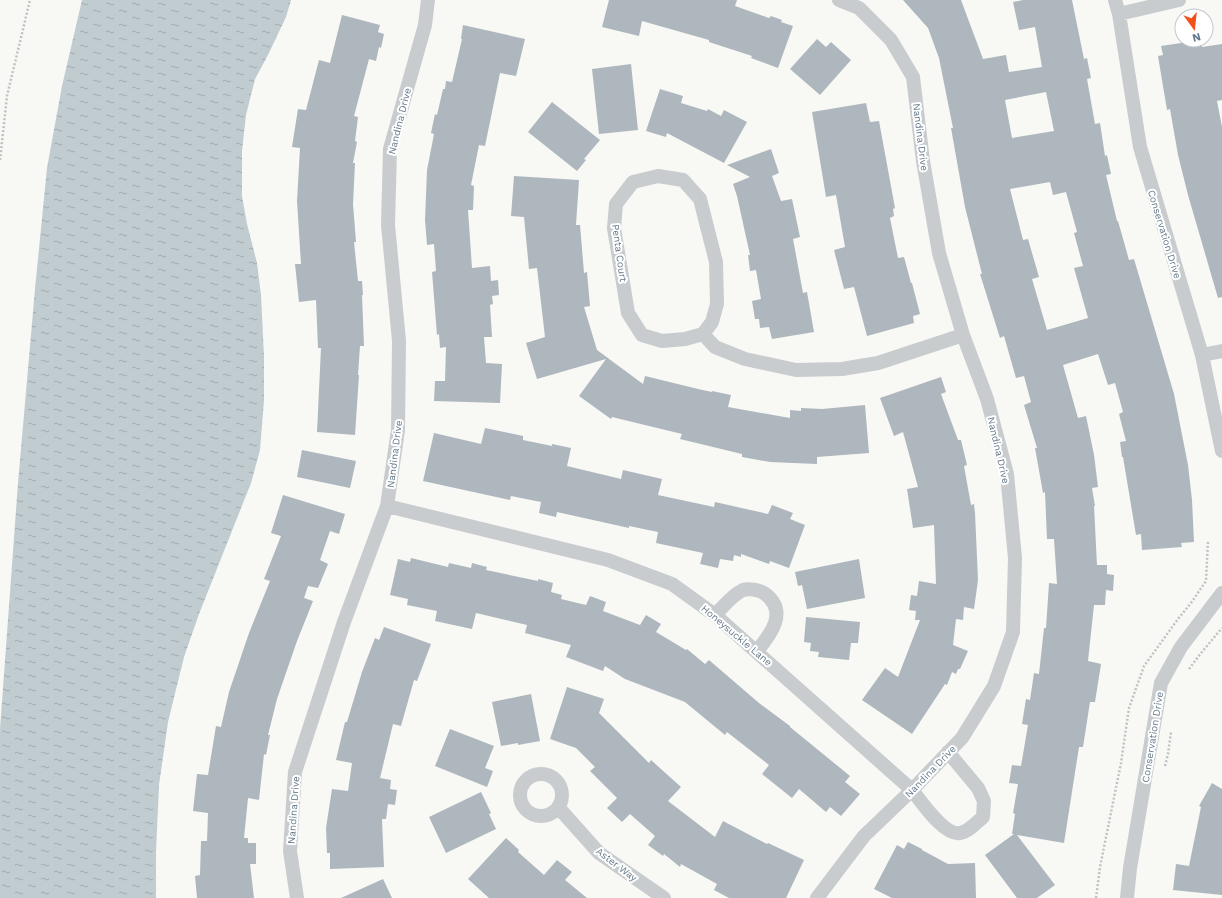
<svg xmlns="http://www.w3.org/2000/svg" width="1222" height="898" font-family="'Work Sans',sans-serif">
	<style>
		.water { fill: url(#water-ripples) }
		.building { fill: #aeb7bd; fill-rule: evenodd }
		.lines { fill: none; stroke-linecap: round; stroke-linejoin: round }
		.path { stroke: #bfc2c4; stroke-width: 2.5; stroke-dasharray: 2 2; stroke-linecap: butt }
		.street { stroke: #c8cccf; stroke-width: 14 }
		.labels { text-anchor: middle; stroke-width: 4; stroke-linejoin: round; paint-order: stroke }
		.street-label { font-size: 10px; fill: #647889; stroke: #fff }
	</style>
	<defs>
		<pattern id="water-ripples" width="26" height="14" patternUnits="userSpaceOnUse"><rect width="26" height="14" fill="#c1ccd1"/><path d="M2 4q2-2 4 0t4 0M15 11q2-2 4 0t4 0" fill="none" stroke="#a0aaaf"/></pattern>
	</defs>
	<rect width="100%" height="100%" fill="#f8f8f5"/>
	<!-- water -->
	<path class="water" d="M82,0h209l-5,17 -18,38 -13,24 -9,36 -4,36v45l5,28 10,39 4,32 3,62v43l-4,50 -9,33 -52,131 -15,43 -16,65 -9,63 -3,67v46h-156v-169l18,-246 17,-194 12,-121 15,-82z"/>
	<!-- building -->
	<path class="building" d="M609,0h128l-2,6 34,12 2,-2 11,4 -1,2 12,4 -15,42 -27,-10 1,-2 -43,-14v-2l-67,-19 -3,15 -37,-9z
		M903,0h58l22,59 23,-4 3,17 33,-5 -7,-40 -16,3 -6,-28 10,-2h49l12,59 3,-1 4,20 -4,1 8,45 5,-1 5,33 2,-1 4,19 -5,1 11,46h1l11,39 5,-1 40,135 14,71 4,35 2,42 -13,1 1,4 -40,3 -1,-16 -5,1 -13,-78h-1l-2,-15 6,-1 -7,-27 4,-2 -8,-29 -7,2 -10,-31 -35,11 15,53 8,-2 8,39 4,32 -6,1 3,18h-1l3,59h10v9l7,1 -1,16 -7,-1 -1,15h-11l-6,56 13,3 -6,38h-5l-7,45h-4l-15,96 -47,-8 38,50 -18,13h-20l-32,-43 29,-21h-2l3,-20 -2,-1 5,-29 -9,-1 3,-18 9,1 7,-41 -6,-1 4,-25 4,1 4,-27 5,1 5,-46h2l3,-45 8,1 -3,-45h-7l-2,-47 -2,1 -8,-45h2l-13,-43 7,-3 -7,-26 -8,2 -12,-42 -4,2 -20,-64h2l-17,-67 -14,-79h2l-14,-70 -11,-30zM1046,92l8,39 -42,7 -7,-38zM1050,182l3,13 13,-3 11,40 -3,1 9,33 -9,2 14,50 -41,12 -15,-51 7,-2 -11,-38 -5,1 -13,-51z
		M342,15l38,10 -2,7 6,2 -3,14 -2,-1 -3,14 -7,-2 -15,57 4,1 -3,24 2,1 -4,21h2l-2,41 3,38h-2l4,39h4l1,14h-1l2,51h-4l-2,29h1l-4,60 -38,-3 4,-84h-3l-2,-48 -17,2 -4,-38h6l-4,-63 3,-53 -8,-1 6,-38 8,1 13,-50 11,3z
		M463,25l62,14 -9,37 -16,-3 -15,73 -6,-1 -8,40 3,1 -1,24h-5l4,58 18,-2 1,15 7,-1 1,15 -7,1 1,8 -3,1 2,32h-8l2,26 16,1 -2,39 -66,-2 1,-20h10l1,-34 -6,1 -1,-14 -2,1 -5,-63 4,-1 -2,-27 -7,1 -2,-25 2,-50 7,-36 -3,-1 4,-19 2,1 6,-26h2l1,-8 6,1 10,-43h-1z
		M817,39l9,8 5,-5 20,18 -31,35 -30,-26z
		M1201,40l1,7 20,-3v56l-5,1 5,26v170l-4,1 -30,-103 -10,-40 -8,-46 -3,1 -9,-54 5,-1 -2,-9z
		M631,64l7,66 -39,4 -7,-65z
		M660,89l23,7 -2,7 26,8 1,-2 13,7 3,-6 23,12 -23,41 -57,-30 -1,4 -20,-6z
		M552,102l48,38 -16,19 2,1 -9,11 -49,-39z
		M866,103l4,19 9,-1 16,87 -2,1 1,7 -4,2 8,40 6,-1 7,26h1l8,31 -7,2 1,7 -47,13 -13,-49 -10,2 -10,-39 11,-3 -9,-52 -10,2 -14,-85z
		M771,149l8,24 -7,3 9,25 11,-2 8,38 -7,2 10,54 4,-1 7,40 -42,7 -3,-12 -9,1 -1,-9h-4l-3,-18 9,-2 -5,-29 -6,1 -2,-16h2l-13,-59 -4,-12 17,-7 -23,-12z
		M514,176l65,4 -3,45h4l4,48 3,-1 3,34 -6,1 13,43 46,34 2,-8 53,13 14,3v-1l19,4 -3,12 62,11v-8l11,1v-3l21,1 43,-4 4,48 -52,4v7l-47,-2 -28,-5v-3l-62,-15 2,-5 -70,-17 -1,2 -32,-23 27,-37 -69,20 -11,-36 19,-6 -8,-69 -8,1 -5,-52 -13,-1z
		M941,377l5,15 -5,2 17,46h3l6,25 -3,1 7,39 3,-1 1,9 3,67 -4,29 -10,-2 -1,13 -7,-1 -3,26 15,6 -8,18h-2l-2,5 -4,-2 -5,13 -2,-1 -33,50 -50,-34 23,-32 13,9 22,-57h-5l1,-9 -7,-1 2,-15 6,1 2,-15 17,3 -2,-59 -21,3 -6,-39 11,-2 -15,-55 -9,4 -14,-38z
		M485,428l38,8v4l29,6v-2l19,4 -4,18 54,13 2,-9 39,9 -4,16 56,12 1,-5 53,12 4,-9 21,8 -3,6 15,6 -16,43 -19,-7 -1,3 -28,-10v3l-7,-2 -1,6 -13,-2 -2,9 -18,-4 3,-11 -47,-10 2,-11 -29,-6v2l-72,-16 -1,5 -17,-4 2,-11 -30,-6 -1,4 -87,-19 11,-48 47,11z
		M302,450l54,11 -6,27 -53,-11z
		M283,495l62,19 -6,20 -9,-3 -10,29 8,4 -10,24 -10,-2 -4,12 9,3 -16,40 -20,58 -9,36h2l-4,20 -2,-1 -5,46 -11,-2 -4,40h4v5h8v21h-6l4,34h-57l-2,-22 5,-1 1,-34h6l1,-28 -15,-2 4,-37 11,1 8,-49 5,1 8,-35 20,-59 21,-52 -6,-2 17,-43 -10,-3z
		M411,558l37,9 1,-4 22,5 1,-5 15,4 -1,3 52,11v-2l15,4 -2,9 11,3 -1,4 25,6 4,-9 16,6 -3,9 37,14 6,-10 15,9 -5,8 30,18 1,-1 18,15 4,-4 50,43 31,23v1l60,49 -5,6 15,12 -19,22 -11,-9 -4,5 -27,-23 -7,9 -30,-24 7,-9 -42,-33 -2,3 -40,-33 -60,-23 -20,-13 -2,5 -37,-14 5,-12 -46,-12 2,-8 -51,-12 -4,16 -37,-8 2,-10 -30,-6 1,-6 -18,-4 8,-36 12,3z
		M859,559l6,39 -58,11 -5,-24 -4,1 -3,-14z
		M806,617l54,5 -2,21h-7l-2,17 -31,-3 1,-5 -9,-1 1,-8 -7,-1z
		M384,627l47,17 -14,37 -3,-1 -13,46 -8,-2 -13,54 11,2 -1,9 7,1 -2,15 -7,-1 -2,15h-4l2,48 -54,2v-16h-3l-1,-25 6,-39 16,2 4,-28 -16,-3 9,-38h2l15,-50 13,-34 4,2z
		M567,687l37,12 -5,14 50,50 2,-3 30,27 -13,14 47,36 8,-16 44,23 1,-1 36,17 -18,38h-57l-15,-8 3,-6 -36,-20 -1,3 -16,-13 -1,2 -15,-11 7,-9 -25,-22 -8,8 -15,-14 10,-10 -27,-27 5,-4 -19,-19 -26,-9z
		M531,694l9,47 -22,4v-2l-17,3 -9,-44z
		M450,729l44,17 -9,22 8,3 -6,16 -52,-21z
		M1212,783l10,6v106l-49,-5 3,-26 13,2 12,-59 -2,-1z
		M481,792l10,21 -2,1 7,15 -50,24 -17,-36z
		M506,838l13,12 -1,2 26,23 13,-15 15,12 -7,8 22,18h-98l-21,-19z
		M908,842l14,7v1l26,14 27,-1 1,35h-84l-18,-9 23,-44 7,4z
		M383,879l9,19h-51z"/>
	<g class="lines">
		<!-- path -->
		<path class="path" d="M0,160l7,-64 23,-96
			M1189,669l12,-16 21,-25
			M1165,766l3,-12 3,-22
			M1096,898l4,-31 21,-104 8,-55 15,-42 34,-47 13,-16 15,-22 2,-40"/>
		<!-- street -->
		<path class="street" d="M1115,0l4,14 21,133 62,208 20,96
			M1119,14l60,-14
			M703,334l9,-12 5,-18 -1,-42 -16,-63 -17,-19 -25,-4 -25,6 -17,22 -2,24 14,85 14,22 20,6 23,-2 18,-5 12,13 30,12 51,11 46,-1 36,-6 85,-28
			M1202,355l20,-4
			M387,506l221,54 64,24 43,31 197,175c9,11 32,46 48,43 8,-1 17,-11 23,-16l1,-16 -6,-13 -30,-36
			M715,615c9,-9 17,-20 28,-25 6,-2 16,0 21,3 25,18 7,41 -7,58
			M520 795a21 21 0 1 1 42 0a21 21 0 1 1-42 0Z
			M558,807l41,46 65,45
			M297,898l-7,-47 5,-79 49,-150 43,-116 11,-76 1,-89 -11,-116 2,-76 35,-124 3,-25
			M817,898l47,-62 48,-46 50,-52 32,-52 19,-54 2,-74 -8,-84 -20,-75 -24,-64 -24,-82 -16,-92 -10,-84 -22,-37 -32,-32 -20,-8
			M1127,898l3,-30 31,-185 20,-36 41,-54"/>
	</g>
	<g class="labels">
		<!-- street labels -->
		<g class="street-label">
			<text transform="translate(399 121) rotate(-76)" y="4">Nandina Drive</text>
			<text transform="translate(921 137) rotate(83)" y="4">Nandina Drive</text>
			<text transform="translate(1165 234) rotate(73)" y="4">Conservation Drive</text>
			<text transform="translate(620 253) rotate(82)" y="4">Penta Court</text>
			<text transform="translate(999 450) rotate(77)" y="4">Nandina Drive</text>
			<text transform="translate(394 454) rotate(-83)" y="4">Nandina Drive</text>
			<text transform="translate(737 635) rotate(40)" y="4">Honeysuckle Lane</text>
			<text transform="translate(1152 737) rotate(-81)" y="4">Conservation Drive</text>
			<text transform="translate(930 771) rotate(-46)" y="4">Nandina Drive</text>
			<text transform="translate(293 810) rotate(-86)" y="4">Nandina Drive</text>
			<text transform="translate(617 864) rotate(37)" y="4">Aster Way</text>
		</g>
	</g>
	<!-- north arrow -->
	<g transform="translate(1194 28) rotate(165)"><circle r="19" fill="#ffffff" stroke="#c1c9d0"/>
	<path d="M0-3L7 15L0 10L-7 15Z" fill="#f4501a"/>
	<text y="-6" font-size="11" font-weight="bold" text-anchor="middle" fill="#647889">N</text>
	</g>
</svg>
